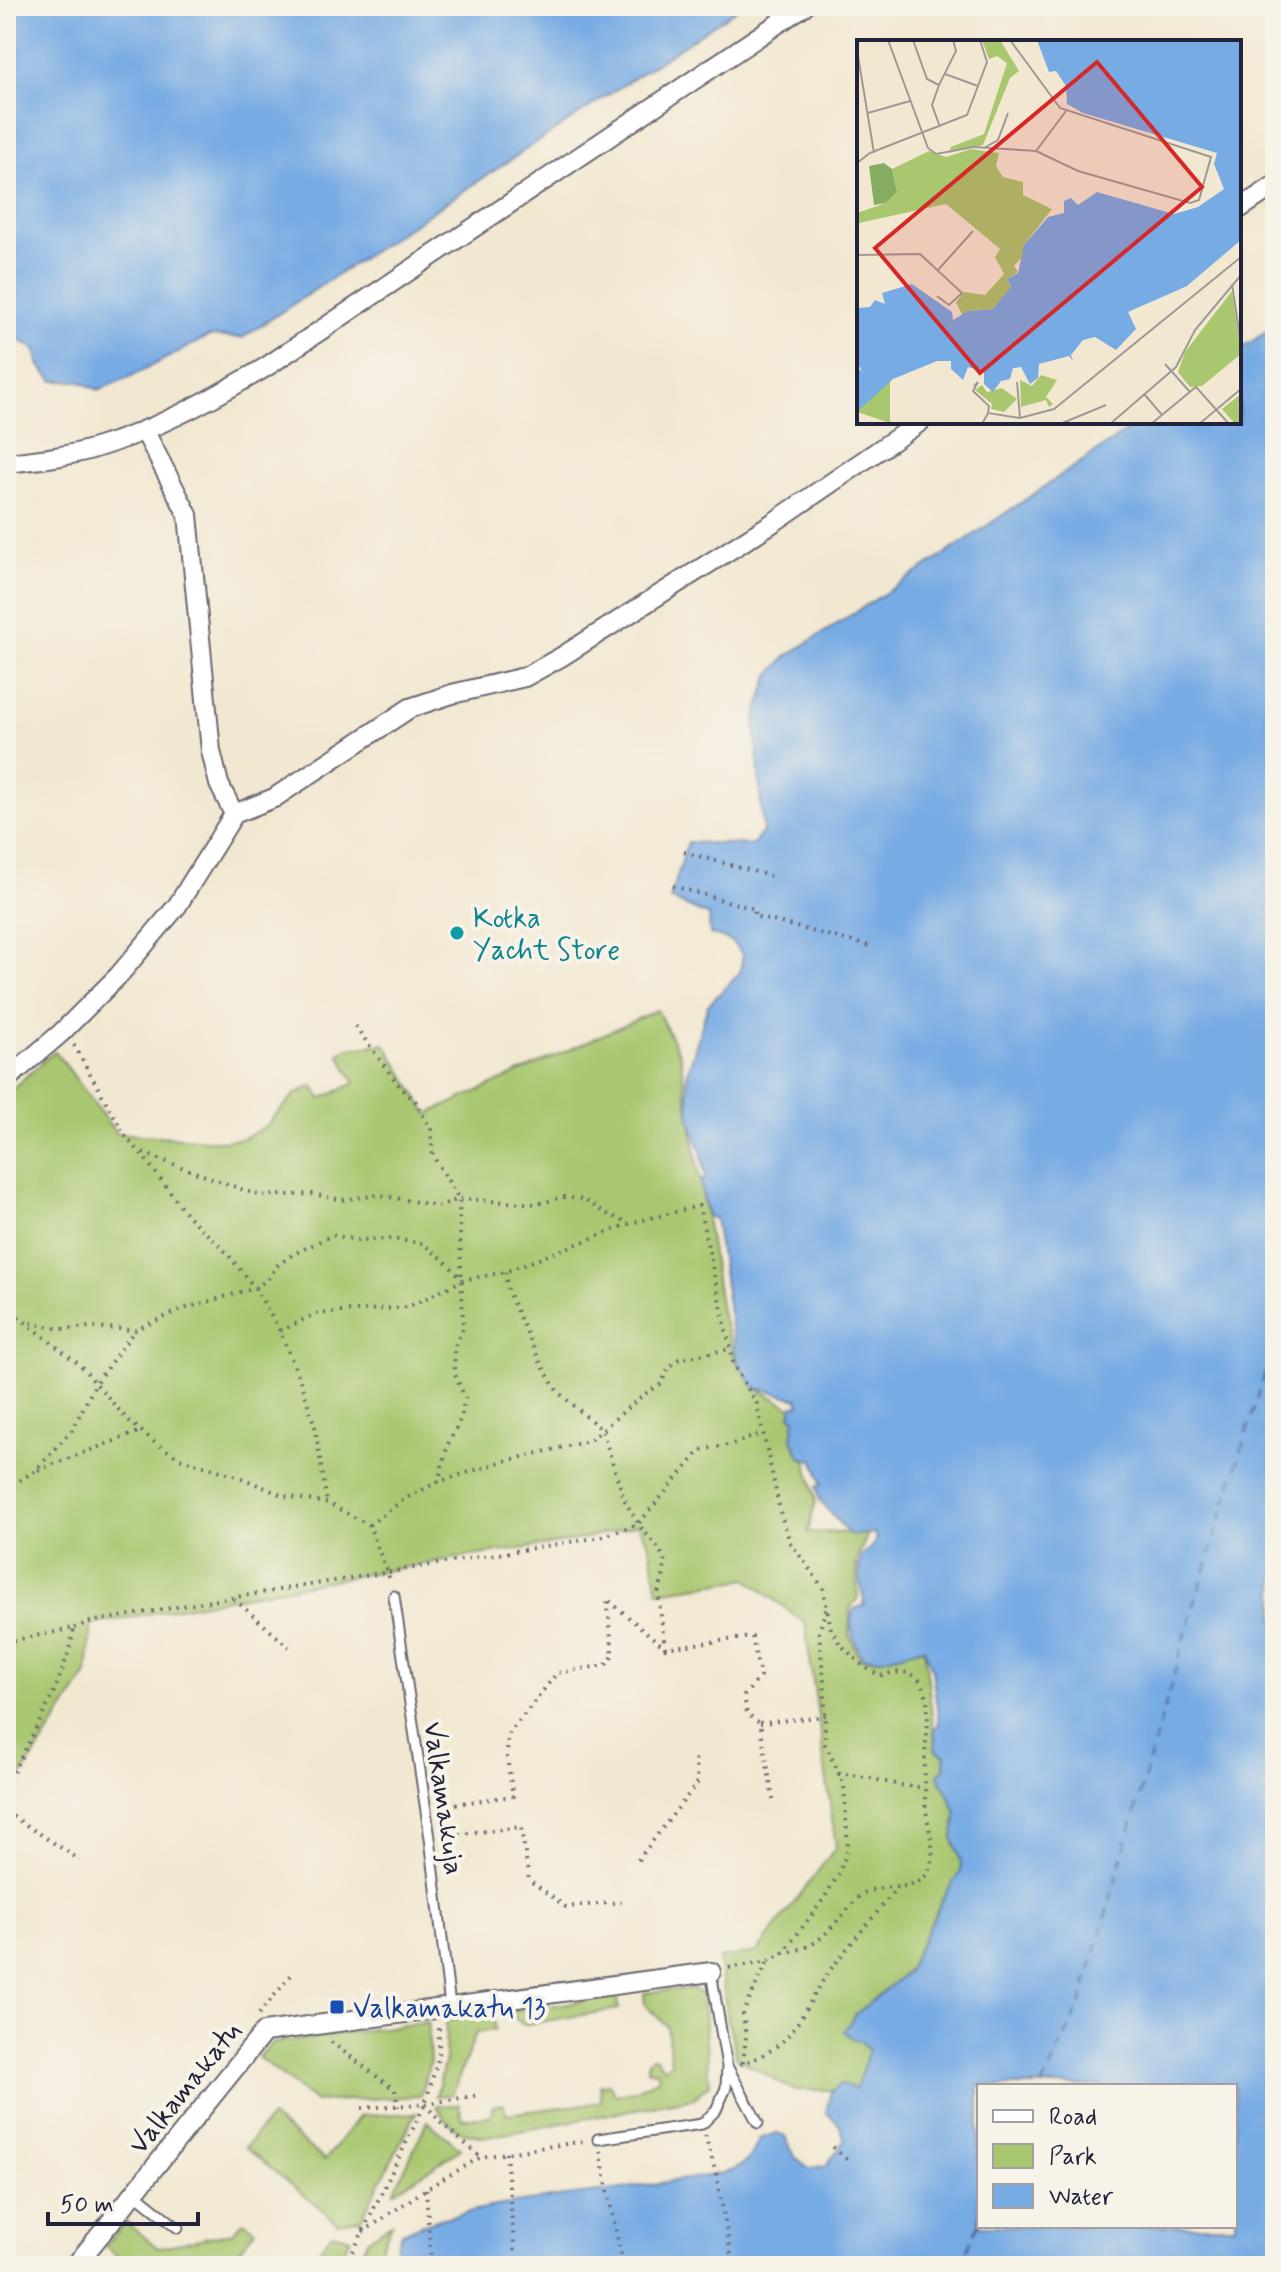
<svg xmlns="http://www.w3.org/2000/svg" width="1281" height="2272" font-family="Mynerve,sans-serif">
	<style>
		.green { fill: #a9c76f; stroke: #667455; stroke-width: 2 }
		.water { fill: #77abe4; stroke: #4c6690; stroke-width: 2; fill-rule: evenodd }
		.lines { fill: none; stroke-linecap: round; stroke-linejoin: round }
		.ferry { stroke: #405276; stroke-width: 2; stroke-dasharray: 10 8; stroke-linecap: butt }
		.lane-casing { stroke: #6b6770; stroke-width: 13 }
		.street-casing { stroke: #6b6770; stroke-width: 22 }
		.path { stroke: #6b6770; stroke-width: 4; stroke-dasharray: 2 6; stroke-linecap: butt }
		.lane { stroke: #fff; stroke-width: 9 }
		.street { stroke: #fff; stroke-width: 18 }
		.culture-dot { fill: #0f9aa8; stroke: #f7f3e8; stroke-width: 3 }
		.transit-dot { fill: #1a4fb4; stroke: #f7f3e8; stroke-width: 3 }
		.labels { text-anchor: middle; stroke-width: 8; stroke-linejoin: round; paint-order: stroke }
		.culture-label { font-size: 28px; fill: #0d838f; stroke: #f7f3e8; text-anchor: start }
		.street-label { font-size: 28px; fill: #22223b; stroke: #f7f3e8 }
		.transit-label { font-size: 28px; fill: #164399; stroke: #f7f3e8; text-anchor: start }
		.inset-river { fill: none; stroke: #77abe4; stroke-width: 4 }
		.inset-road { fill: none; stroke: #9f9996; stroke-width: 2 }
		.view { fill: #d62828; fill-opacity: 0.15; stroke: #d62828; stroke-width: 4 }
		.inset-edge { fill: none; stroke: #22223b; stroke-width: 4 }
	</style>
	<rect width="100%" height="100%" fill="#f7f3e8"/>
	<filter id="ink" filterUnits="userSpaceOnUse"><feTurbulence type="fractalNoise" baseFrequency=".0125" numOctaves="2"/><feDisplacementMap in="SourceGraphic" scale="16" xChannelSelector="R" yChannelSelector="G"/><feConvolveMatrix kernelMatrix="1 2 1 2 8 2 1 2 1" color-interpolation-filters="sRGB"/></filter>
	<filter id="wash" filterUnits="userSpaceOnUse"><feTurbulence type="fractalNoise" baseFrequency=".006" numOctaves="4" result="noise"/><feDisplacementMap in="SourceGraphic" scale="32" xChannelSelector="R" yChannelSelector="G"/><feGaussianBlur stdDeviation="1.8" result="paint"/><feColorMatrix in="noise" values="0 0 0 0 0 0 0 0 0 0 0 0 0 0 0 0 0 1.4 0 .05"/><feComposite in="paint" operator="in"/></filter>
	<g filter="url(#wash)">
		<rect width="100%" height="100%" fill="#f2e8d2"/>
		<!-- green -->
		<path class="green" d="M657,1010l23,45 41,256 14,48 19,28 40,22 22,92 -8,31 60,1 -12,29 2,35 -8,12 -1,25 11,25h22l42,-11 12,102 10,4 -2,15 -6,5 19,39 -4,25 8,25 -1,9 -16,24 -37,76 -52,43 6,26 9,9 -14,40h-63l-56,-32 -9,-37 -9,-63 38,-6 79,-105 -31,-224 -58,-44 -89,13 -8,-45 -12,-23c-63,21 -128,25 -192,36 -119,21 -238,41 -355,65l-4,49 -81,126v-706l49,-43 61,82 106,8 21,-3 22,-11 31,-34 17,-7 8,13 34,-16 -16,-29 10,-6 36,-4 43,70z
			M693,1988l10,8 6,88 -15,14 -206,39c-26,-3 -37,-6 -52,-31l23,-2 3,15 28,-3 3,-10 10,-2 4,10 94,-12 -1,-17 9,-1 7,11 20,-5 22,-11v-8l-10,-1v-8l4,-5 4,1 8,10 7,-6 -4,-36 -22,-21 -1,-12z
			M616,1996l3,13 -96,16 -15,-13z
			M493,2014l2,16 -19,3 -24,62 -16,1 9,-36 1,-39z
			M428,2022l2,41 -10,33 -105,6 -57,-45 15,-14z
			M416,2113l-55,106 -23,4 -93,-76 26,-30 54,43 35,-44z
			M427,2121l34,28 -67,43z
			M244,2221l11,9 -29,36h-98l-23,-20 21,-24 32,26 75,-16z
			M392,2223l-19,43h-19l14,-27z
			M332,2233l19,5 -15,28h-29z"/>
		<!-- water -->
		<path class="water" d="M6,6h736l-500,332 -33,-2 -71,37 -39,17 -21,-9h-25l-13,-15 -6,-18 -23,-12 -5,-21z
			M1275,326v1934l-11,6h-875l13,-34c83,-34 177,-34 265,-50 19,-4 48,-5 66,-12 15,-7 21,-17 26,-31l18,-6 8,3 10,21 14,11 17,-2 19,-26 -6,-16 -13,-12 5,-21 10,-7 15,5 13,-39 -8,-9 -7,-1 -10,-9 11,-16 52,-43 37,-76 16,-24 1,-9 -8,-25 4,-25 -19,-39 6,-5 2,-14 -10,-4 -2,-21 5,-7 -7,-54 -8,-21 -42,11 -20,-2c-7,-16 -16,-31 -8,-48l11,-4c-3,-12 -9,-36 -4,-47 4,-8 13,-10 16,-20l-3,-5 -23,3 -31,-35 -3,-14 5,-3 -8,-24 -13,-2 -9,-19 3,-21 -5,-2 2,-10 8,-1 -2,-6 -44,-12 -18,-29 -21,-140 -7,-1 -8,-36 6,-2 -5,-28 -11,-30 -3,-46 21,-70 32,-32 3,-18 -12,-14 -21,-7 -1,-18 -39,-17 18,-57 64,3 11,-13 -8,-112 14,-44 18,-20 148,-95 205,-139h99v-72zM979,2086h256v140h-256z"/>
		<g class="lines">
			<!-- ferry -->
			<path class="ferry" d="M1042,2086l39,-84 105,-370 89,-292
				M959,2266l20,-43"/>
		</g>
	</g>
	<g filter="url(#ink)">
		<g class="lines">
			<defs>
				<path id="lane" d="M394,1596l36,242 20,168
					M727,2066l31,57
					M598,2139l104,-15 14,-14 10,-22 1,-22 -16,-94
					M134,2193l44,35"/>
				<path id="street" d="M1239,209l36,-24
					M6,463c29,-3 58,-6 86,-14 62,-18 120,-50 174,-82l538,-361
					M234,814l40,-16 136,-90 42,-14 73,-17 36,-20 213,-135 146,-100
					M6,1080l55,-47 58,-58 58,-69 57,-92 -15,-30 -8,-33 -23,-236 -44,-85
					M75,2266l189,-234 447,-60"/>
			</defs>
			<!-- lane casing -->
			<use href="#lane" class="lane-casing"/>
			<!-- street casing -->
			<use href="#street" class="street-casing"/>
			<!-- path -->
			<path class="path" d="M684,852l86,24
				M673,886l82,23 -1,7 119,31
				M355,1026l45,61 16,15 15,28 2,26 26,43 4,129 -9,21 1,25 10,24 -4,20 -13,26 -10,38
				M74,1045l53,94 13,13 48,64 38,36 29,36 25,43 23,57 12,39 12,76
				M143,1153l117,43 52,-2 30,6 37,-5 60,11 20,-7 79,5 25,-7 22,3 24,15 19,7
				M505,1272l3,20 32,70 17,29 45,39 22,69 14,25 22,26 5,12 -1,12 -6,19 7,55
				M6,1307l74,58 45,52 29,25 25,16 58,18 47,20 43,7 42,22 22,57
				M31,1323l29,6 31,-2 44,3 48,-21 72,-21 12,-8 11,-15 14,-10 40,-20 25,5 33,-1 31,4 22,16 18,19
				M280,1331l35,-17 93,-7 55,-27 42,-8 126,-49 68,-17 35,160 23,38 24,111 9,27 33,46 8,41 9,15 23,22 17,10c48,-16 50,21 47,57 -3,23 -2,46 -2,68 1,21 12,47 5,67 -10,27 -47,14 -66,25 -7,4 -12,11 -17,17 -23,25 -29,38 -64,43
				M38,1470l103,-39
				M6,1489l29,-18 37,-41 25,-49 38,-51
				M369,1525l37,-27 32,-16 63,-20 88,-21 54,-46 18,-11 8,-17 10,-8 51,-10
				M234,1599l55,48
				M74,1628l16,-6 98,-17 413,-68 37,-13 63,-74 31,-6 30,-10
				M6,1642l68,-14c-9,54 -44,110 -68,158
				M760,1723l66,-7
				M838,1774c32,0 55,14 87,13
				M440,1806l73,-10 -6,-39 1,-22 49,-62 49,-8 7,-9 -6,-57 58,49 87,-11 8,40 -16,19 3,18 13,9 14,82
				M6,1812l74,48
				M443,1836l78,-9 8,53 37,27 55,-5
				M638,1860l60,-78 -3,-26
				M729,1968l39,-7 15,-8 40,-53 16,-27 9,-23 -4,-66 -19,-40v-52l-6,-59 7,-25
				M259,2014l34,-41
				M331,2042l64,48 3,17
				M743,2063l3,-26 -3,-24 25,-52
				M740,2064c58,-17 60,-53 91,-95 21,-28 45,-54 66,-82
				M425,2104l16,19 40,34
				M362,2108l63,-4 54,-9
				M705,2135l11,38 17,93
				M833,2147l14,12
				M600,2151l23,115
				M506,2153l10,113
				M426,2189l5,77
				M363,2232l63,-43 55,-32 104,-16
				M346,2266l79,-162 14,-48v-31"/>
			<!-- lane -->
			<use href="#lane" class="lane"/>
			<!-- street -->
			<use href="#street" class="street"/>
		</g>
	</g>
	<!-- markers -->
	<circle class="culture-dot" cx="457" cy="933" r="8"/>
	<rect class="transit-dot" x="329" y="1999" width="16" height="16" rx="4"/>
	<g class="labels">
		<!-- culture labels -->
		<g class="culture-label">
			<text x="473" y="927">Kotka<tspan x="473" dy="32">Yacht Store</tspan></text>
		</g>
		<!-- street labels -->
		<g class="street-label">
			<text transform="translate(445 1798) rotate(82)" y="10">Valkamakuja</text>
			<text transform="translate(184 2087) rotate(-51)" y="10">Valkamakatu</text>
		</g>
		<!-- transit labels -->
		<g class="transit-label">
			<text x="353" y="2017">Valkamakatu 13</text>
		</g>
	</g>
	<!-- overview -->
	<g transform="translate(857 40)">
		<rect width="384" height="384" fill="#f2e8d2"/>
		<path d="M125,0h18l19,31 -9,7 -27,67 -34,8 2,-6 33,-13 23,-71 -10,-7 -8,3zM114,109l28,4 -3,13 7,11 20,5v13l29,14 -28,36v10l-10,11 4,6 -11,7 4,8 -8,11 -10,11 -25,2 -5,6 -7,-15 8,-10 21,3 19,-21 -9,-17 5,-8 -54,-45 -87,19 -2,23v-33l29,-10 11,-11 -5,-23 37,-18 17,6zM375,251l9,63 -39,32 -12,1 -12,-15 7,-20zM184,335l16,5 -11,17 7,7 -4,3 -3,-7 -25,7 -1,-27 12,6zM33,342v41l-33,-11 21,-22zM125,345l5,7 15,-4 15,11 -13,13 -13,-3 1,-5 -17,-14zM384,354v30h-6l-13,-15z" fill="#a9c76f"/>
		<path d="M27,123l8,6 5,23 -11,11 -12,2 -5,-39z" fill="#86ac62"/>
		<path d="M180,0h204v200l-54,46 -59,26 8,17 -20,21 -21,-13 -12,3 -12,15 2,6 -4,-5 -30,8 -1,14 -8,6 -9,-17 -8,1 -3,11 -9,2 -8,11 -9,-8v-12l-16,-5 -5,13 -12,-11v-8h-14l-44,18 -34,31 -2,-43 6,5 -6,-9 1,-55 12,-1 5,-7 10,4 -3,-11 30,-9 40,28 1,8 15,-9 25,-2 18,-22 -4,-8 11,-6 6,-28 24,-28 16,-4v-12l7,-3 7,7 19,-13 77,22 24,-7 26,-18 -10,-25 3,-11 -134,-40 -16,-9 -1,-18 -10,-15 -7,1z" fill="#77abe4"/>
		<path class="inset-river" d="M0,360l2,-21 13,-7 118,-41 123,-54 37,-22"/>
		<path class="inset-road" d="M31,0l40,108 8,6 37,-7 63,4 30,-40M56,0l14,39 12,6 -7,20 8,22M153,0l50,68 151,49 -12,43 -9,3 -112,-32 -42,-20M0,10l17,103M88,34l33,12M82,45l17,-34 -3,-11M11,73l42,-12M127,108l14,-8 10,-27M0,123l13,-10 97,-38 20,-53 -7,-22M0,215l63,-1 42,39 -13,12 -12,-9M81,230l35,-39M375,244l9,61M308,324l25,28M160,342l3,36M117,346l4,-4 -5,9 16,15 -1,7M288,355l17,20M125,384l6,-11 32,5 34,-9 187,-152M142,384h35M203,384l46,-19M253,384l66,-57 19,-37 46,-55M294,384l45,-37 33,37M342,384l42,-35"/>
		<path class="view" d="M240,22l105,125 -222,186 -105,-125z"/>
		<rect width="384" height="384" class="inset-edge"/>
	</g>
	<!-- margin -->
	<rect width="1281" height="2272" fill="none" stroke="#f7f3e8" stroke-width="32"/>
	<!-- legend -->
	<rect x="977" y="2084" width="260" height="144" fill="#f7f3e8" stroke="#a29fa3" stroke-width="2"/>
	<rect x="993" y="2110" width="40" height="12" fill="#ffffff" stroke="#a29fa3" stroke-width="2"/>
	<text x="1049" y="2124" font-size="24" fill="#22223b">Road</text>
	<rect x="993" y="2144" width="40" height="24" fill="#a9c76f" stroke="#a29fa3" stroke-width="2"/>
	<text x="1049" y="2164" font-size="24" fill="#22223b">Park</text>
	<rect x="993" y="2184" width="40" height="24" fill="#77abe4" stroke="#a29fa3" stroke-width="2"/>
	<text x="1049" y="2204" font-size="24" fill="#22223b">Water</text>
	<!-- scale -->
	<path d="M48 2212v12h150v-12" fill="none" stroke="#22223b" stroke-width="4"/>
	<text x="60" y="2212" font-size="24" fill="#22223b" stroke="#f7f3e8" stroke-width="6" paint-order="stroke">50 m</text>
</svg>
